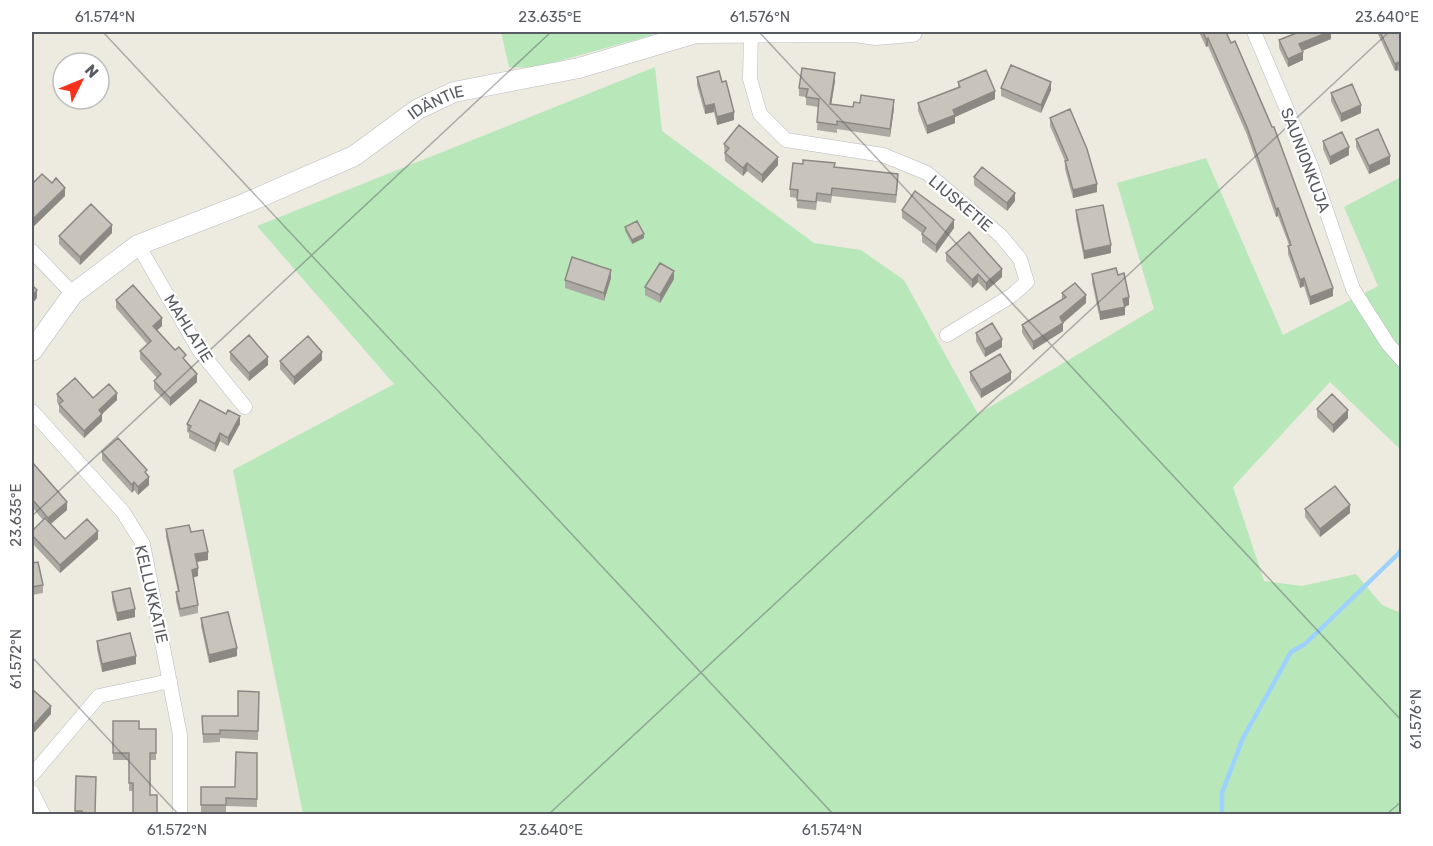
<svg xmlns="http://www.w3.org/2000/svg" width="1433" height="846" font-family="Rubik,sans-serif">
	<style>
		.green { fill: #b8e7ba }
		.lines { fill: none; stroke-linecap: round; stroke-linejoin: round }
		.stream { stroke: #9dd2ff; stroke-width: 4.5 }
		.street-casing { stroke: #b7bac0; stroke-width: 15 }
		.secondary-casing { stroke: #b8bcc3; stroke-width: 21 }
		.street { stroke: #fff; stroke-width: 14 }
		.secondary { stroke: #fff; stroke-width: 20 }
		.wall { fill: #aca9a2 }
		.shaded-wall { fill: #8c8984 }
		.building { fill: #c8c4bc; stroke: #8c8984; stroke-width: 1.5 }
		.ticks { fill: none; stroke: #585c62; stroke-width: 1.5; stroke-opacity: 0.45 }
		.labels { text-anchor: middle; stroke-width: 4.5; stroke-linejoin: round; paint-order: stroke }
		.street-label { font-size: 16px; fill: #585c62; stroke: #fff }
		.neatline { fill: none; stroke: #585c62; stroke-width: 2 }
		.ticks-label { font-size: 15px; text-anchor: middle; fill: #585c62 }
	</style>
	<rect width="100%" height="100%" fill="#edeadf"/>
	<!-- green -->
	<path class="green" d="M501,32h150l1,3 -118,33 -25,-1z
		M655,67l7,64 152,112 47,7 43,30 74,134 176,-105 -37,-126 89,-25 77,177 95,-49 -34,-79 57,-30v273l-71,-68 -97,105 31,94 38,5 54,-12 26,31 19,8v201h-1098l-70,-344 161,-86 -137,-158z"/>
	<g class="lines">
		<!-- stream -->
		<path class="stream" d="M1222,814v-21l21,-55 48,-86 14,-8 93,-90 4,-6"/>
		<defs>
			<path id="street" d="M751,32l-1,47 10,35 26,26 97,15 44,18 74,63 19,23 7,23 -16,14 -64,39
				M1254,32l57,134 42,123 35,55 14,16
				M138,245l61,105 46,57
				M32,251l41,43
				M32,411l91,101 20,32 37,191v79
				M32,775l67,-79 71,-15
				M32,792l11,22"/>
			<g id="secondary">
				<path id="s1" d="M32,351l41,-57 65,-49 108,-42 108,-47 64,-47 36,-17 125,-24 117,-35 159,-1 21,3 36,-3"/>
			</g>
		</defs>
		<!-- street casing -->
		<use href="#street" class="street-casing"/>
		<!-- secondary casing -->
		<use href="#secondary" class="secondary-casing"/>
		<!-- street -->
		<use href="#street" class="street"/>
		<!-- secondary -->
		<use href="#secondary" class="secondary"/>
	</g>
	<!-- wall -->
	<path class="wall" d="M1199,32h27l107,264 -23,9 -6,-19 -4,2 -12,-34v-8l1,-1 -11,-29 -2,1 -29,-82 -39,-89 -2,1z
		M1298,32h33v7l-29,12 1,9 -15,7 -9,-19v-8z
		M1377,32h24v45l-3,-7 -3,1z
		M697,77l37,43 -17,5 -3,-13 -9,2 -8,-29z
		M835,81l-4,24 22,2 41,1 -4,29 -53,-8v4l-20,-3 1,-23 -12,-2v-8l-7,-1v-8z
		M958,82l37,17 -40,18v6l-28,11 -9,-23v-8l40,-16z
		M1001,88l50,2 -10,23 -40,-17z
		M1331,93l30,20 -20,9 -10,-21z
		M1050,118l47,74 -24,6 -8,-29v-8l-15,-35z
		M1356,139l34,25 -21,10 -13,-27z
		M1323,141l26,14 -19,10 -7,-16z
		M724,144l54,21 -16,18 -15,-12 -4,5 -18,-15z
		M835,167l63,15 -2,21 -64,-7 -1,7 -14,-2 -1,9 -19,-2v-10l-7,-1v-8z
		M974,177l41,24 -8,10 -33,-26z
		M32,184l33,12 -31,30 -2,-2z
		M902,210l52,18 -18,25 -14,-11v-9l-20,-15z
		M1076,210l35,43 -27,6 -8,-41z
		M625,227l19,11 -12,6 -7,-13z
		M112,233l-32,32 -21,-21v-8z
		M946,253l56,24 -16,14 -8,-9 -6,6 -26,-27z
		M1092,274l26,1 11,30 -4,1v9l-25,5 -8,-38z
		M611,278l-7,23 -39,-13v-8z
		M674,279l-14,24 -15,-8v-8z
		M1062,293l24,10 -23,19v9l-30,19 -11,-17v-8l40,-26z
		M116,300l46,26 -5,4 29,32 11,20 -27,24 -16,-17v-8l3,-3 -17,-19v-8l8,-6 -32,-37z
		M976,333l26,14 -17,10 -9,-16z
		M230,352l38,13 -19,16 -19,-21z
		M322,360l-28,25 -14,-16v-8z
		M970,372l41,8 -30,18 -11,-18z
		M57,394l36,4 24,2 -15,14v7l-18,17 -25,-26v-7l-2,-3z
		M1317,409l31,9 -15,15 -16,-16z
		M187,424h53l-12,22 -8,-5 -5,11 -26,-14v-5l-2,-1z
		M102,452l45,22 2,11 -11,10 -4,-5 -2,3 -30,-33z
		M32,462l35,48 -16,14 14,15h33l-38,34 -28,-30v-12l11,-11 -11,-13z
		M1305,509l45,4 -30,24 -15,-20z
		M166,529l25,3 17,28 -11,2 1,14 -5,1 5,28v8l-18,4 -4,-17v-8h2l-12,-55z
		M32,563l11,22v8l-11,2z
		M112,592l23,25 -18,4 -5,-21z
		M201,618l36,38 -28,7 -8,-37z
		M97,641l39,23 -34,8 -5,-23z
		M259,692l-1,48 -38,-2v4l-17,1 -1,-27h36z
		M113,721l26,8h17v31h-6v35l7,19 -24,-23h-4v-31h-16z
		M257,753v54l-31,-1v7h-25v-26h34z
		M76,776l19,38h-20z"/>
	<!-- shaded-wall -->
	<path class="shaded-wall" d="M1329,32h2v7l-32,13v-8z
		M1208,38v8l-2,1v-8z
		M1303,52v8l-15,7v-8z
		M1398,62v8l-3,1v-7z
		M835,73v8l-5,31v-8z
		M1051,82v8l-10,23v-8z
		M995,91v8l-40,18v6l-28,11v-8l26,-16z
		M894,100v8l-4,29v-8z
		M714,104v8l-9,2v-8z
		M1361,105v8l-20,9v-8z
		M734,112v8l-17,5v-8z
		M1349,147v8l-19,10v-8z
		M1390,156v8l-21,10v-8z
		M778,157v8l-16,18v-8z
		M747,163v8l-4,5v-8z
		M1097,184v8l-24,6v-8z
		M65,188v8l-31,30v-8z
		M1015,193v8l-8,10v-8z
		M1278,208v8l-2,1v-8z
		M954,220v8l-18,25v-8z
		M112,225v8l-32,32v-8z
		M644,234v4l-12,6v-4z
		M1111,245v8l-27,6v-8z
		M1002,269v8l-16,14v-8z
		M611,270v8l-7,23v-8z
		M674,271v8l-14,24v-8z
		M978,274v8l-6,6v-8z
		M1304,278v8l-4,2v-8z
		M1333,288v8l-23,9v-8z
		M37,290v8l-5,6v-8z
		M1086,295v8l-24,21 1,-1v8l-30,19v-8z
		M1129,297v8l-6,2v-8z
		M1125,307v8l-25,5v-8z
		M162,318v8l-9,8v-8z
		M1002,339v8l-17,10v-8z
		M322,352v8l-28,25v-8z
		M268,357v8l-19,16v-8z
		M1011,372v8l-30,18v-8z
		M197,374v8l-27,24v-8z
		M117,393v7l-15,14v7l-18,17v-7l15,-21z
		M1348,410v8l-15,15v-8z
		M240,416v8l-12,22v-8z
		M220,433v8l-5,11v-8z
		M149,477v8l-11,10v-8z
		M134,482v8l-2,3v-8z
		M67,502v8l-19,16v-8z
		M1350,505v8l-30,24v-8z
		M98,531v8l-38,34v-8z
		M208,552v8l-13,2v-8z
		M198,568v8l-6,2v-8z
		M135,609v8l-18,4v-8z
		M237,648v8l-28,7v-8z
		M136,656v8l-34,8v-8z
		M51,706v8l-19,21v-8z"/>
	<!-- building -->
	<path class="building" d="M1203,32h23l5,11 4,-2 37,86h2l59,161 -23,9 -6,-19 -4,2 -12,-34 3,-1 -13,-37 -2,1 -29,-82 -39,-89 -2,1z
		M1299,32h30l-30,12 4,8 -15,7 -9,-19z
		M1380,32h21v37l-3,-7 -3,2z
		M1011,65l40,17 -10,23 -40,-17z
		M802,68l33,5 -5,31 23,3 1,-5 6,1 1,-8 33,5 -4,29 -53,-8v4l-20,-3 2,-23 -13,-2 2,-8 -9,-1z
		M986,70l9,21 -42,19 2,5 -28,11 -9,-23 42,-16 -2,-5z
		M719,71l3,11 4,-1 8,31 -17,5 -3,-13 -9,2 -8,-29z
		M1352,84l9,21 -20,9 -10,-21z
		M1070,109l17,40 10,35 -24,6 -8,-29 3,-1 -18,-42z
		M739,125l39,32 -16,18 -15,-12 -4,5 -18,-15 4,-5 -5,-4z
		M1378,129l12,27 -21,10 -13,-27z
		M1342,132l7,15 -19,10 -7,-16z
		M803,160l32,3 -1,4 64,7 -2,21 -64,-7 -1,7 -14,-2 -1,9 -19,-2 1,-10 -8,-1 3,-26 10,1z
		M982,167l33,26 -8,10 -33,-26z
		M42,174l10,9 4,-5 9,10 -31,30 -2,-2v-32z
		M915,191l39,29 -18,25 -14,-11 4,-6 -24,-18z
		M91,204l21,21 -32,32 -21,-21z
		M1103,205l8,40 -27,6 -8,-41z
		M637,221l7,13 -12,6 -7,-13z
		M969,232l33,37 -16,14 -8,-9 -6,6 -26,-27z
		M572,257l39,13 -7,23 -39,-13z
		M660,263l14,8 -14,24 -15,-8z
		M1116,268l2,7 6,-2 5,24 -6,2 2,8 -25,5 -8,-38z
		M1075,283l11,12 -26,22 3,6 -30,19 -11,-17 44,-28 -4,-4z
		M32,285l5,5 -5,6z
		M133,285l29,33 -9,8 22,24 4,-3 7,8 -3,3 14,16 -27,24 -16,-17 7,-7 -21,-23 11,-10 -35,-41z
		M992,323l10,16 -17,10 -9,-16z
		M249,335l19,22 -19,16 -19,-21z
		M308,336l14,16 -28,25 -14,-16z
		M1000,354l11,18 -30,18 -11,-18z
		M75,378l18,20 16,-14 8,9 -18,17 3,4 -18,17 -25,-27 4,-3 -6,-7z
		M1332,394l16,16 -15,15 -16,-16z
		M200,400l26,14 2,-4 12,6 -12,22 -8,-5 -5,11 -26,-14 2,-4 -4,-2z
		M118,438l29,32 -2,2 4,5 -11,10 -4,-5 -2,3 -30,-33z
		M32,462l35,40 -19,16 -16,-19z
		M1335,486l15,19 -30,24 -15,-20z
		M45,518l20,21 22,-20 11,12 -38,34 -28,-30v-4z
		M189,525l2,7 12,-2 5,22 -13,2 3,14 -6,2 6,35 -18,4 -4,-17 3,-1 -13,-62z
		M38,562l5,23 -11,2v-24z
		M130,588l5,21 -18,4 -5,-21z
		M228,612l9,36 -28,7 -8,-37z
		M130,633l6,23 -34,8 -5,-23z
		M32,689l19,17 -19,21z
		M238,691l21,1 -1,39 -38,-1v4h-17l-1,-18h36z
		M113,721h26v8h17v24h-6v42h7v19h-24v-31h-4v-30h-16z
		M236,752l21,1v46l-31,-1v7h-25v-18h34z
		M76,776l20,1 -1,37h-13v-3h-7z"/>
	<!-- ticks -->
	<path class="ticks" d="M103,32l730,782M759,32l643,689M32,516l519,-484M32,657l146,157M549,814l840,-782M1387,814l15,-13"/>
	<g class="labels">
		<!-- street labels -->
		<g class="street-label">
			<text dy="6" stroke="none"><textPath href="#s1" startOffset="484">IDÄNTIE</textPath></text>
			<text transform="translate(1306 160) rotate(69)" y="6">SAUNIONKUJA</text>
			<text transform="translate(961 203) rotate(40)" y="6">LIUSKETIE</text>
			<text transform="translate(189 328) rotate(58)" y="6">MAHLATIE</text>
			<text transform="translate(152 594) rotate(77)" y="6">KELLUKKATIE</text>
		</g>
	</g>
	<!-- border -->
	<rect width="1433" height="846" fill="none" stroke="#ffffff" stroke-width="66"/>
	<!-- north arrow -->
	<g transform="translate(81 81) rotate(47)"><circle r="28" fill="#ffffff" stroke="#bcbec0" stroke-width="1.5"/>
	<path d="M0-4.5L10 22L0 15L-10 22Z" fill="#f7311b"/>
	<text y="-9" font-size="16" font-weight="bold" text-anchor="middle" fill="#585c62">N</text>
	</g>
	<rect x="33" y="33" width="1367" height="780" class="neatline"/>
	<g class="ticks-label">
		<text x="105" y="22">61.574°N</text>
		<text x="550" y="22">23.635°E</text>
		<text x="760" y="22">61.576°N</text>
		<text x="1387" y="22">23.640°E</text>
		<text transform="translate(16 515) rotate(-90)" y="5">23.635°E</text>
		<text transform="translate(16 659) rotate(-90)" y="5">61.572°N</text>
		<text transform="translate(1416 719) rotate(-90)" y="5">61.576°N</text>
		<text x="177" y="835">61.572°N</text>
		<text x="551" y="835">23.640°E</text>
		<text x="832" y="835">61.574°N</text>
	</g>
</svg>
